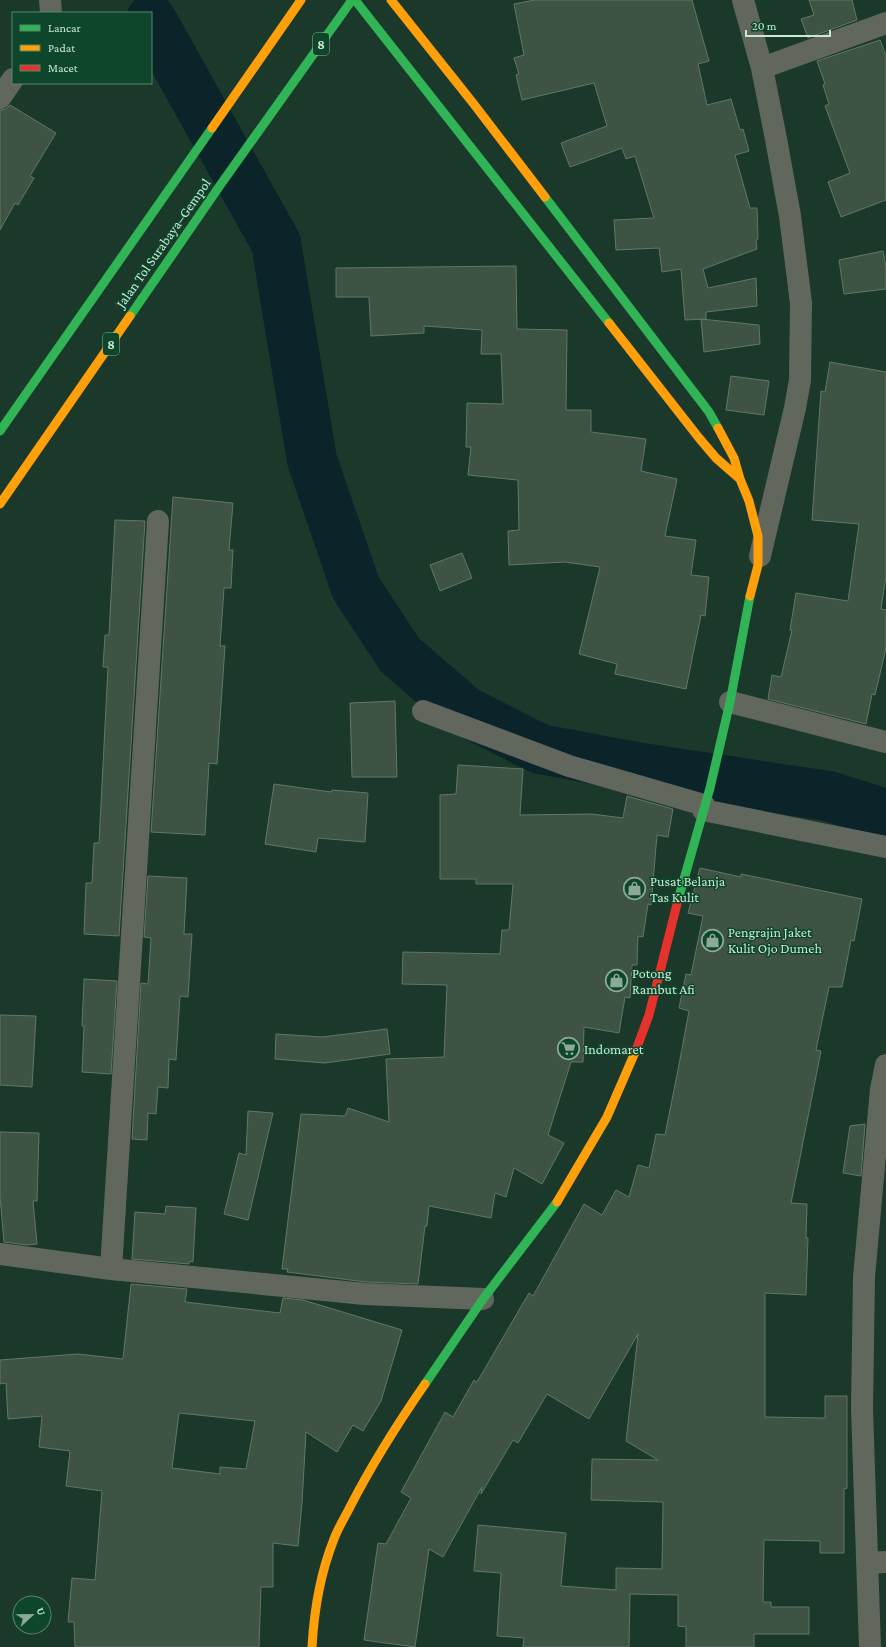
<svg xmlns="http://www.w3.org/2000/svg" width="886" height="1647" font-family="'Crimson Pro',serif">
	<style>
		.lines { fill: none; stroke-linecap: round; stroke-linejoin: round }
		.river { stroke: #0a2429; stroke-width: 50 }
		.building { fill: #3f5344; stroke: #627767; fill-rule: evenodd }
		.street { stroke: #62675e; stroke-width: 22 }
		.fast { stroke: #30b455; stroke-width: 9 }
		.slow { stroke: #ff9f0a; stroke-width: 9 }
		.jam { stroke: #e5322d; stroke-width: 9 }
		.labels { text-anchor: middle; stroke-width: 3; stroke-linejoin: round; paint-order: stroke }
		.shield { fill: #0d462b; stroke: #91b6a1; stroke-width: 1 }
		.shield-label { font-size: 13px; font-weight: bold; fill: #cae6d4 }
		.street-label { font-size: 14px; fill: #cae6d4; stroke: #0d462b }
		.poi-label { font-size: 14px; fill: #cae6d4; stroke: #0d462b; text-anchor: start }
	</style>
	<rect width="100%" height="100%" fill="#1a392a"/>
	<g class="lines">
		<!-- river -->
		<path class="river" d="M151,19l125,224 36,217 44,128 44,67 65,56 75,38 102,19 186,28 58,18"/>
	</g>
	<!-- building -->
	<path class="building" d="M535,0h157l17,61 -11,3 9,41 24,-6 9,31 3,-1 6,22 -14,4 15,53h7l1,31 -2,1 1,9 -54,20 5,19 48,-10 1,28 -51,6v7l-21,1 -4,-51 -19,3 -3,-24 -43,2 -2,-30 40,-2 -19,-62 -9,3 -4,-11 -52,19 -9,-24 46,-17 -13,-43 -72,17 -6,-25 3,-1 -5,-16 10,-3 -10,-51z
		M809,0h43l5,20 -49,18 -7,-19 13,-4z
		M880,40l6,16v144l-45,17 -13,-35 22,-9 -25,-67 4,-2 -6,-19 2,-1 -8,-23z
		M10,105l46,28 -26,43 4,2 -16,27 -3,-2 -15,27v-120l6,-1z
		M883,251l3,16v22l-42,5 -5,-34z
		M516,266l1,63 50,1 -1,80h25v22l55,7 -5,32 36,8 -12,57 31,4 -5,35 18,2 -4,39 -4,-1 -15,74 -71,-15 2,-10 -38,-10 21,-87 -35,-5 -56,3 -1,-34 11,-1 -1,-50 -50,-5 3,-28h-5l1,-44 36,1 -2,-50h-20l1,-24 -58,-4v7l-53,3 -2,-39h-33v-29z
		M701,319l58,6 1,19 -56,8z
		M830,362l56,10v204l-5,33 5,1v38l-11,47 -3,-1 -6,30 -98,-25 4,-24 9,2 11,-47h-2l6,-37 52,8 11,-77 -47,-4 9,-129 4,1z
		M731,376l38,5 -5,34 -38,-5z
		M173,497l60,6 -4,47h4l-2,38h-7l-4,58h5l-8,118 -8,-1 -4,72 -54,-3z
		M115,520l30,1 -26,415 -35,-2 2,-51h6l2,-40h5l9,-176h-5l2,-32h4z
		M462,553l10,25 -32,13 -10,-26z
		M395,701l2,76h-45l-2,-74z
		M458,765l65,4 -3,46 72,-1 31,4 4,-22 46,13 -5,28 -11,-2 -6,70 -3,-1 -5,33 -5,-1 -1,29h-5l-2,33 -5,-1 -6,36 -35,-6 -1,35h-12l-23,73 16,8 -22,41 -28,-16 -8,29 -11,-4 -4,25 -62,-12 -2,20h-2l-7,58 -52,-2 -79,-10 1,-3h-6l19,-155 44,2 3,-8 41,14 -3,-63 58,-2 3,-72 -45,-1 1,-32 97,2 2,-24h7l4,-46h-37v-5h-36v-84l16,-1z
		M274,784l57,8 1,-2 36,3 -3,49 -47,-4 -2,14 -51,-8z
		M700,868l41,9v-3l121,25 -8,42 -3,-1 -9,47h-13l-13,63 5,1 -30,152 16,1 -1,34h2l-2,57 -41,-2v124l60,1v-22h22v92l-3,1v64h-24v-12l-56,-1 -1,62h8v5h38v27h-55v13h-68v-20l-8,-1v-31l-48,-1 -1,53h-106l1,-9 -27,-2 4,-63 -27,-2 4,-46 88,8 -5,53 55,4v-22l46,1 1,-67 -72,-2 1,-41 66,1 -32,-19 12,-107 -49,85 -42,-25 -29,49 -5,-3 -32,54 1,-7 -39,70 -14,-8 -14,98 -51,-7 14,-97 8,1 25,-46 -10,-6 44,-80 8,5 21,-37 3,2 52,-89 4,3 51,-92 18,11 14,-25 13,7 9,-32 11,3 7,-34 9,1 13,-65 11,-59 -10,-3 7,-34 5,1 12,-59 -15,-3z
		M148,876l39,2 -3,56h8l-4,63 -8,-1 -4,64 -7,-1 -1,29 -10,-1 -2,27 -8,-1 -1,27 -15,-1 9,-156 7,1 3,-46 -7,-1z
		M84,979l33,2 -6,93 -29,-2 2,-46h-2z
		M0,1015l36,1 -4,71 -32,-2z
		M387,1029l3,25 -65,9 -50,-4 1,-25 46,3z
		M248,1111l25,2 -25,107 -24,-6 15,-61 7,2z
		M865,1124l-4,52 -18,-3 7,-47z
		M0,1132l39,1 -2,68h-4l4,43 -10,1 -23,-3 -4,-45z
		M166,1206l30,2 -3,54 -3,-1 -1,3 -57,-5 3,-47 30,2z
		M131,1284l56,5 -2,13 95,11 3,-15 20,2 99,30 -21,71 -18,30 -10,-6 -16,27 -31,-20 -4,71 -4,43 -25,-3v44h-12l-2,60h-184l-1,-25h-6l4,-44 23,2 7,-89 -36,-5 4,-35 -31,-4 3,-31 -34,3 -2,-36 -6,1v-24l78,-6 45,5zM179,1413l76,8 -9,48 -26,-2v7l-48,-6z"/>
	<g class="lines">
		<!-- street -->
		<path class="street" d="M50,0l1,13
			M743,0l19,68 14,71 14,77 11,87 -1,77 -5,28 -35,148
			M762,68l124,-45
			M0,98l13,-19
			M730,702l156,40
			M423,711l146,55 135,39
			M703,810l183,37
			M0,1254l111,15 254,25 118,5
			M111,1269l47,-748
			M867,1563l19,-1
			M870,1647l-8,-238 2,-132 17,-188 5,-24"/>
		<!-- fast -->
		<path class="fast" d="M355,0l254,323
			M545,197l164,215 9,16
			M130,316l91,-132 131,-184
			M0,431l212,-303
			M678,900l32,-112 20,-86 20,-106
			M425,1384l58,-85 74,-97"/>
		<!-- slow -->
		<path class="slow" d="M391,0l82,103 72,94
			M212,128l89,-128
			M609,323l90,115 17,20 24,21
			M718,428l16,30 6,21 9,22 9,35v29l-8,31
			M0,504l130,-188
			M557,1202l50,-85 29,-67
			M312,1647c2,-36 8,-73 22,-108 4,-11 11,-22 16,-32 22,-43 48,-84 75,-123"/>
		<!-- jam -->
		<path class="jam" d="M636,1050l13,-35 29,-115"/>
	</g>
	<!-- icons -->
	<defs>
		<symbol id="shop-ring" viewBox="-11 -11 22 22"><circle r="9.5" fill="#0d462b" stroke="#8ca998" stroke-width="1.5"/><path d="M-5-2.5h2.3a2.7 3.5 0 0 1 5.4 0H5L5.5 6h-11ZM-1.5-2.5h3a1.5 2.3 0 0 0-3 0Z" fill="#8ca998"/></symbol>
		<symbol id="supermarket-ring" viewBox="-11 -11 22 22"><circle r="9.5" fill="#0d462b" stroke="#8ca998" stroke-width="1.5"/><path d="M-6-5.5h2.5l.6 2H6L4.5 2H-2.5L-4.4-4H-6ZM-1.5 3.2a1.3 1.3 0 1 0 .1 0ZM3 3.2a1.3 1.3 0 1 0 .1 0Z" fill="#8ca998"/></symbol>
	</defs>
	<g fill-rule="evenodd">
		<use href="#shop-ring" x="622" y="876" width="25" height="25"/>
		<use href="#shop-ring" x="700" y="928" width="25" height="25"/>
		<use href="#shop-ring" x="604" y="968" width="25" height="25"/>
		<use href="#supermarket-ring" x="556" y="1036" width="25" height="25"/>
	</g>
	<g class="labels">
		<!-- shield labels -->
		<g class="shield">
			<rect x="313" y="33" width="16" height="22" rx="3"/>
			<rect x="103" y="333" width="16" height="22" rx="3"/>
		</g>
		<g class="shield-label">
			<text x="321" y="49">8</text>
			<text x="111" y="349">8</text>
		</g>
		<!-- street labels -->
		<g class="street-label">
			<text transform="translate(163 243) rotate(-55)" y="5">Jalan Tol Surabaya–Gempol</text>
		</g>
		<!-- poi labels -->
		<g class="poi-label">
			<text x="650" y="886">Pusat Belanja<tspan x="650" dy="16">Tas Kulit</tspan></text>
			<text x="728" y="937">Pengrajin Jaket<tspan x="728" dy="16">Kulit Ojo Dumeh</tspan></text>
			<text x="632" y="978">Potong<tspan x="632" dy="16">Rambut Afi</tspan></text>
			<text x="584" y="1054">Indomaret</text>
		</g>
	</g>
	<!-- legend -->
	<rect x="12" y="12" width="140" height="72" fill="#0d462b" stroke="#59866f"/>
	<rect x="20" y="25" width="20" height="6" fill="#30b455" stroke="#59866f"/>
	<text x="48" y="32" font-size="12" fill="#cae6d4">Lancar</text>
	<rect x="20" y="45" width="20" height="6" fill="#ff9f0a" stroke="#59866f"/>
	<text x="48" y="52" font-size="12" fill="#cae6d4">Padat</text>
	<rect x="20" y="65" width="20" height="6" fill="#e5322d" stroke="#59866f"/>
	<text x="48" y="72" font-size="12" fill="#cae6d4">Macet</text>
	<!-- north arrow -->
	<g transform="translate(32 1615) rotate(68)"><circle r="19" fill="#0d462b" stroke="#59866f"/>
	<path d="M0-3L7 15L0 10L-7 15Z" fill="#8ca998"/>
	<text y="-6" font-size="11" font-weight="bold" text-anchor="middle" fill="#cae6d4">U</text>
	</g>
	<!-- scale -->
	<path d="M746 30v6h84v-6" fill="none" stroke="#cae6d4" stroke-width="2"/>
	<text x="752" y="30" font-size="12" fill="#cae6d4" stroke="#0d462b" stroke-width="3" paint-order="stroke">20 m</text>
</svg>
